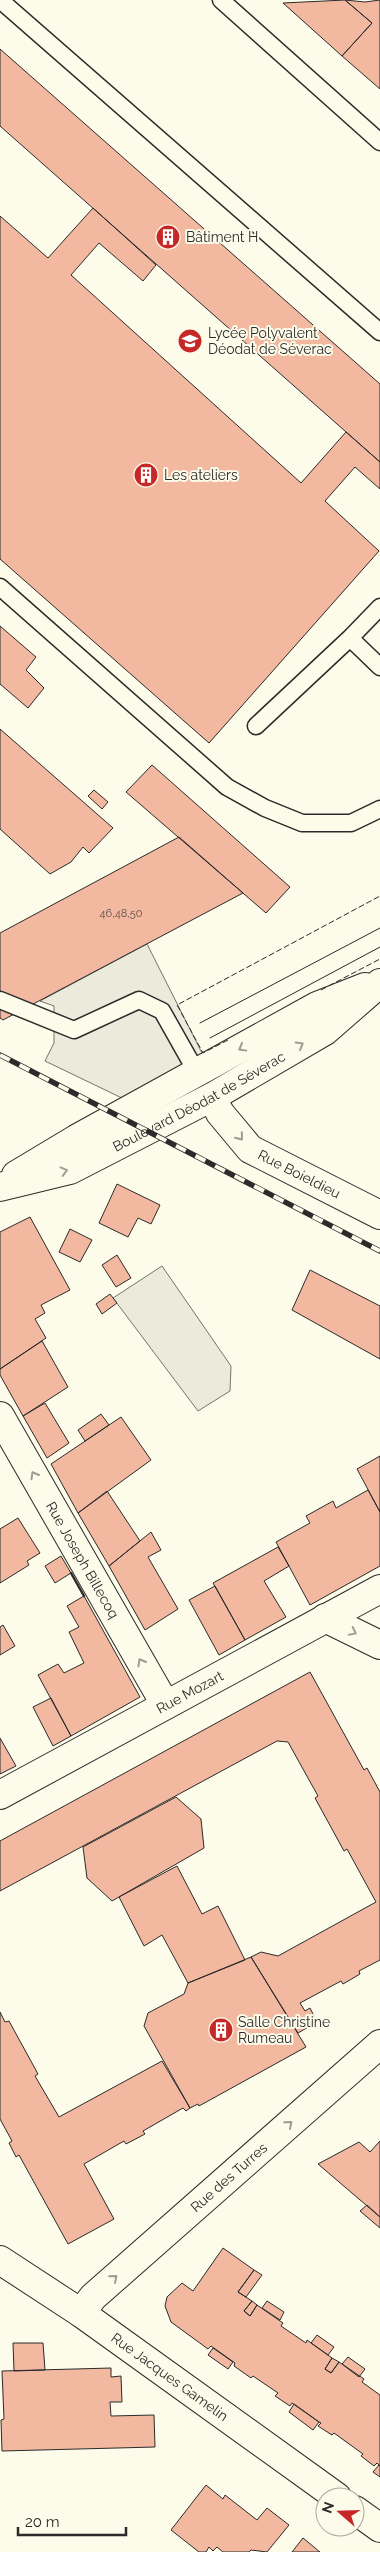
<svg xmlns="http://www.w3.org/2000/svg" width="380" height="2552" font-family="Raleway,sans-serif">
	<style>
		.parking { fill: #eceadb; stroke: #74746e }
		.building { fill: #f2b8a0; stroke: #2b2b2b }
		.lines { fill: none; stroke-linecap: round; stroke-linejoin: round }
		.lane-casing { stroke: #2b2b2b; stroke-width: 19 }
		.street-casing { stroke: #2b2b2b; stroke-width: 30 }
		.secondary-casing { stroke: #2b2b2b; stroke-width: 30 }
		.lane { stroke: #fdfbea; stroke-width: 16 }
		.street { stroke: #fdfbea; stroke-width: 28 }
		.secondary { stroke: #fdfbea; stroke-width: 28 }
		.tram { stroke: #2b2b2b; stroke-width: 1 }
		.rail-casing { stroke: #2b2b2b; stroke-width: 5.5 }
		.rail { stroke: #fdfbea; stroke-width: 4; stroke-dasharray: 11; stroke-linecap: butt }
		.fence { stroke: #2b2b2b; stroke-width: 1; stroke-dasharray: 6 2.5; stroke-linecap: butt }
		.wall { stroke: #2b2b2b; stroke-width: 2.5 }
		.oneway { stroke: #9e9d94 }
		.labels { text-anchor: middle; stroke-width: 4; stroke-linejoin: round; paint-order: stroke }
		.number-label { font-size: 11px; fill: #5d4e48 }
		.poi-label { font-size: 14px; fill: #2b2b2b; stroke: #fdfbea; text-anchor: start }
		.street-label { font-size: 14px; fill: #2b2b2b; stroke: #fdfbea }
	</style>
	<rect width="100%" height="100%" fill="#fdfbea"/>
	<!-- parking -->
	<path class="parking" d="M147,944l57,113 -80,42 -79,-38 9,-18v-37l-14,-5z
		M162,1266l69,100 -1,25 -32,20 -85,-113z"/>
	<!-- building -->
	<path class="building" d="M345,0l20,2 15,-2v89l-38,-33 30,-33z
		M345,0l27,23 -30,33 -59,-53z
		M0,49l380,335v78l-380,-336z
		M93,208l63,57 -13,16 -44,-38 -28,32 230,208 45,-51 34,30v27l-25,-22 -30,34 54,50 -170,192 -209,-184v-343l48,42z
		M0,626l36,31 -10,13 18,18 -16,20 -28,-24z
		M0,729l113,99 -24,25 -6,-6 -12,15 -21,12 -50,-45z
		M152,765l138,122 -24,26 -140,-121z
		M94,790l14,12 -6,7 -14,-13z
		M179,837l64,56 -240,127 -3,-2v-85z
		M117,1184l43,21 -9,19 -13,-6 -10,19 -29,-14z
		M30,1217l40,73 -29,15 4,8 -10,6 11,19 -46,31v-137z
		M70,1229l22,11 -12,22 -21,-10z
		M117,1255l14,23 -15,9 -14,-22z
		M310,1270l70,36v53l-88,-49z
		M110,1294l7,9 -15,11 -6,-10z
		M42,1341l26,46 -45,29 -23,-41v-6z
		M45,1403l24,40 -22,15 -24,-42z
		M101,1414l8,11 -24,16 -7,-11z
		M121,1417l30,43 -73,53 -27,-49z
		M380,1456v56l-23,-43z
		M368,1490l12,22v54l-70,39 -34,-63 34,-19 -4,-7 27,-15 3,7z
		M107,1491l33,50 -31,25 -31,-53z
		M18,1518l22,35 -13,8 2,4 -29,18v-54z
		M151,1532l10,18 -13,7 30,52 -33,21 -36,-64z
		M278,1547l11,19 -25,15 22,36 -41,23 -32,-57z
		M61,1556l10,17 -16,10 -10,-17z
		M215,1586l30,54 -26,15 -30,-55z
		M84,1596l56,101 -69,39 -33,-61 20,-11 6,9 20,-10 -15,-31 10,-5 -12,-21z
		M3,1625l12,21 -15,9v-28z
		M310,1672l54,98 3,-2 13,24v168l-21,11 1,3 -17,10 -2,-3 -41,22 5,8 5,-3 7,14 -19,11 -47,-76 10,-5 17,4 98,-54 -29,-53 -3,2 -29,-53 3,-2 -30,-54 -11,-1 -277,150v-50z
		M51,1698l20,38 -18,10 -20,-39z
		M0,1738l16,28 -16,8z
		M176,1797l25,22 3,29 -92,53 -25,-23 -4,-31z
		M177,1866l25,48 16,-8 27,54 -57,23 -26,-48 -18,11 -25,-49z
		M251,1957l55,90 -107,59 -1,-2 -8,4 -46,-82 4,-13 36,-19 4,-11z
		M0,2012l5,10 4,-1 29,53 -3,2 24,41 103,-56 28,47 -4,3 -3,-3 -40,23 2,3 -19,10 -2,-3 -40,23 30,55 -46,25 -49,-89 -3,2 -7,-14 3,-2 -12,-22z
		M380,2141v76l-62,-53 41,-22 11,10z
		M367,2205l13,12v11l-20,-17z
		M223,2248l31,22 -16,22 14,9 -8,10 6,5 7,-11 26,18 -2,3 25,17 1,-3 25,18 -7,11 6,4 8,-11 25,17 -2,3 18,13v71l-3,-3 -3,3 -13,-10 2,-2 -29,-21 -2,2 -14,-9 3,-3 -2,-1 -27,-19 -2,3 -15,-10 3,-3 -25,-17 -2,2 -17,-12 1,-3 -24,-17 -3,3 -37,-27 -6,-16 2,-9 15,-14 11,8z
		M254,2270l8,5 -16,22 -8,-5z
		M252,2301l5,4 -7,11 -6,-5z
		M267,2301l17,11 -4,8 -18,-12z
		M317,2335l17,12 -6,8 -17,-12z
		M13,2343h30l2,27 -31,1z
		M213,2348l20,14 -5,7 -20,-14z
		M348,2357l17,12 -6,8 -17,-13z
		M332,2358l7,4 -8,11 -6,-4z
		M111,2368v9l10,-1 1,26h-12l1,14 43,-1 1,32 -153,4 -1,-31 3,-1 -2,-48z
		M294,2404l25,18 -6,8 -24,-18z
		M379,2465l1,1v11l-7,-5z
		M206,2485l17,14 2,-4 32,25 10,-12 22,17 -22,27 -16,-2 -2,2h-26l-6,-5 -4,4 -4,-4 -3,5h-7l-28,-22z
		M303,2538l17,14h-28z"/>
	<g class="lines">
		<defs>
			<path id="lane" d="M0,0l380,332
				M221,0l159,142
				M0,587l227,200 38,21 37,15h49l29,-14
				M350,638l30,29
				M256,726l94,-88 30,-31
				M0,1000l74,30 65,-30 23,11 35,62"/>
			<g id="street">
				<path id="s1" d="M212,1097l8,16 30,36 130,66"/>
				<path id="s2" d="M0,1416l165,288"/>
				<path d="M325,1618l55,27"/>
				<path id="s3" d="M0,1795l380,-206"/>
				<path id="s4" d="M81,2313l12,-16 287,-253"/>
			</g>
			<g id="secondary">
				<path d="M16,1175l60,-36 241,-133 48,-19"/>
				<path id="s5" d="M0,1187l70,-17 142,-73 113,-66 55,-48"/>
				<path id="s6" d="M0,2260l81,53 256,184"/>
				<path d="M355,2510l25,18"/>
			</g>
		</defs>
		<!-- lane casing -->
		<use href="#lane" class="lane-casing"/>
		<!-- street casing -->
		<use href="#street" class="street-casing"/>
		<!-- secondary casing -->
		<use href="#secondary" class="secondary-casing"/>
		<!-- lane -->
		<use href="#lane" class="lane"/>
		<!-- street -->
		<use href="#street" class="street"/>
		<!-- secondary -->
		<use href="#secondary" class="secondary"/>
		<!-- tram -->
		<path class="tram" d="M200,1023l180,-95
			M210,1038l170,-91"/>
		<defs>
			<path id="rail" d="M0,1055l380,196"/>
		</defs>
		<!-- rail casing -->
		<use href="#rail" class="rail-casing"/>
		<!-- rail -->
		<use href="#rail" class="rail"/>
		<!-- fence -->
		<path class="fence" d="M321,990l59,-31
			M228,1040l-25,13 -26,-48 203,-109"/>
		<!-- wall -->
		<path class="wall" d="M71,1573l13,23"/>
	</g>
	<!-- one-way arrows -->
	<defs><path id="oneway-chevron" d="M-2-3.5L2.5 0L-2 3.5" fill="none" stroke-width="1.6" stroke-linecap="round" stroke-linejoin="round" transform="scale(1.25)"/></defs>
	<g class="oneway">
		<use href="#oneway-chevron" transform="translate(300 1045) rotate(-30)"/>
		<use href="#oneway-chevron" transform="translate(242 1048) rotate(151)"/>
		<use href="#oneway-chevron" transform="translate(240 1137) rotate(51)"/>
		<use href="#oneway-chevron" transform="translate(64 1171) rotate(-15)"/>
		<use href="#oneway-chevron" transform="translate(34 1475) rotate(-120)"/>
		<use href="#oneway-chevron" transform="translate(353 1632) rotate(26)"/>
		<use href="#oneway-chevron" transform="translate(141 1662) rotate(-120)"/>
		<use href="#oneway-chevron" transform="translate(289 2124) rotate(-41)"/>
		<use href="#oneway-chevron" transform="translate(114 2278) rotate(-41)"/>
	</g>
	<!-- icons -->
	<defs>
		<symbol id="building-disc" viewBox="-11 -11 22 22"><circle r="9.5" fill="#c62828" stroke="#fdfbea"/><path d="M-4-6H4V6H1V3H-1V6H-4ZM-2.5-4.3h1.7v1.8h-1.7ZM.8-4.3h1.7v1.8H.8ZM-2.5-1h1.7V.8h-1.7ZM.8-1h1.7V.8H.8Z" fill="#fff"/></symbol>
		<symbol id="school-disc" viewBox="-11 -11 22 22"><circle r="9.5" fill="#c62828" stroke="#fdfbea"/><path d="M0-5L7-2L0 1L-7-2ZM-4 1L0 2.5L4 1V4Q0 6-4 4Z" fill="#fff"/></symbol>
	</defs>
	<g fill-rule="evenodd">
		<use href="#building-disc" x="154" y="223" width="28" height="28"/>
		<use href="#school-disc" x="176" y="327" width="28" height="28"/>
		<use href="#building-disc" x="132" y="461" width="28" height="28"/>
		<use href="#building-disc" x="207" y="2016" width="28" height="28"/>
	</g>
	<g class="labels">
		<!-- number labels -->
		<g class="number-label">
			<text x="121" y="917">46,48,50</text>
		</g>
		<!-- poi labels -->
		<g class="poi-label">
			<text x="186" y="242">Bâtiment H</text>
			<text x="208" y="338">Lycée Polyvalent<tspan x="208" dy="16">Déodat de Séverac</tspan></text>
			<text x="164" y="480">Les ateliers</text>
			<text x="238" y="2027">Salle Christine<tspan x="238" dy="16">Rumeau</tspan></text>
		</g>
		<!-- street labels -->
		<g class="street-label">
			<text dy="5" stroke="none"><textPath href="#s5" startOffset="218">Boulevard Déodat de Séverac</textPath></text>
			<text dy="5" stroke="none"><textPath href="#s1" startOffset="120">Rue Boieldieu</textPath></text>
			<text dy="5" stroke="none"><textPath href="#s2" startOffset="166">Rue Joseph Billecoq</textPath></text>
			<text dy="5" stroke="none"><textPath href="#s3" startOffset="216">Rue Mozart</textPath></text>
			<text dy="5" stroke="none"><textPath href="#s4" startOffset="201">Rue des Turres</textPath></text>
			<text dy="5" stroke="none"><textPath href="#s6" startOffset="206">Rue Jacques Gamelin</textPath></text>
		</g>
	</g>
	<!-- north arrow -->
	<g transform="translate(340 2512) rotate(290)"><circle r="24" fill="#fdfbea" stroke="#a9a89e"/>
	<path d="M0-4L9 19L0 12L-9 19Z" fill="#c62828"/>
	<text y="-8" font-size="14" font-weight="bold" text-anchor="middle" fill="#2b2b2b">N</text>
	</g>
	<!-- scale -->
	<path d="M18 2527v8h108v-8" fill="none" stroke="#2b2b2b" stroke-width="2.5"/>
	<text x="25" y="2527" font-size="15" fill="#2b2b2b" stroke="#fdfbea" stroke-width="4" paint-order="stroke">20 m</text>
</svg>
